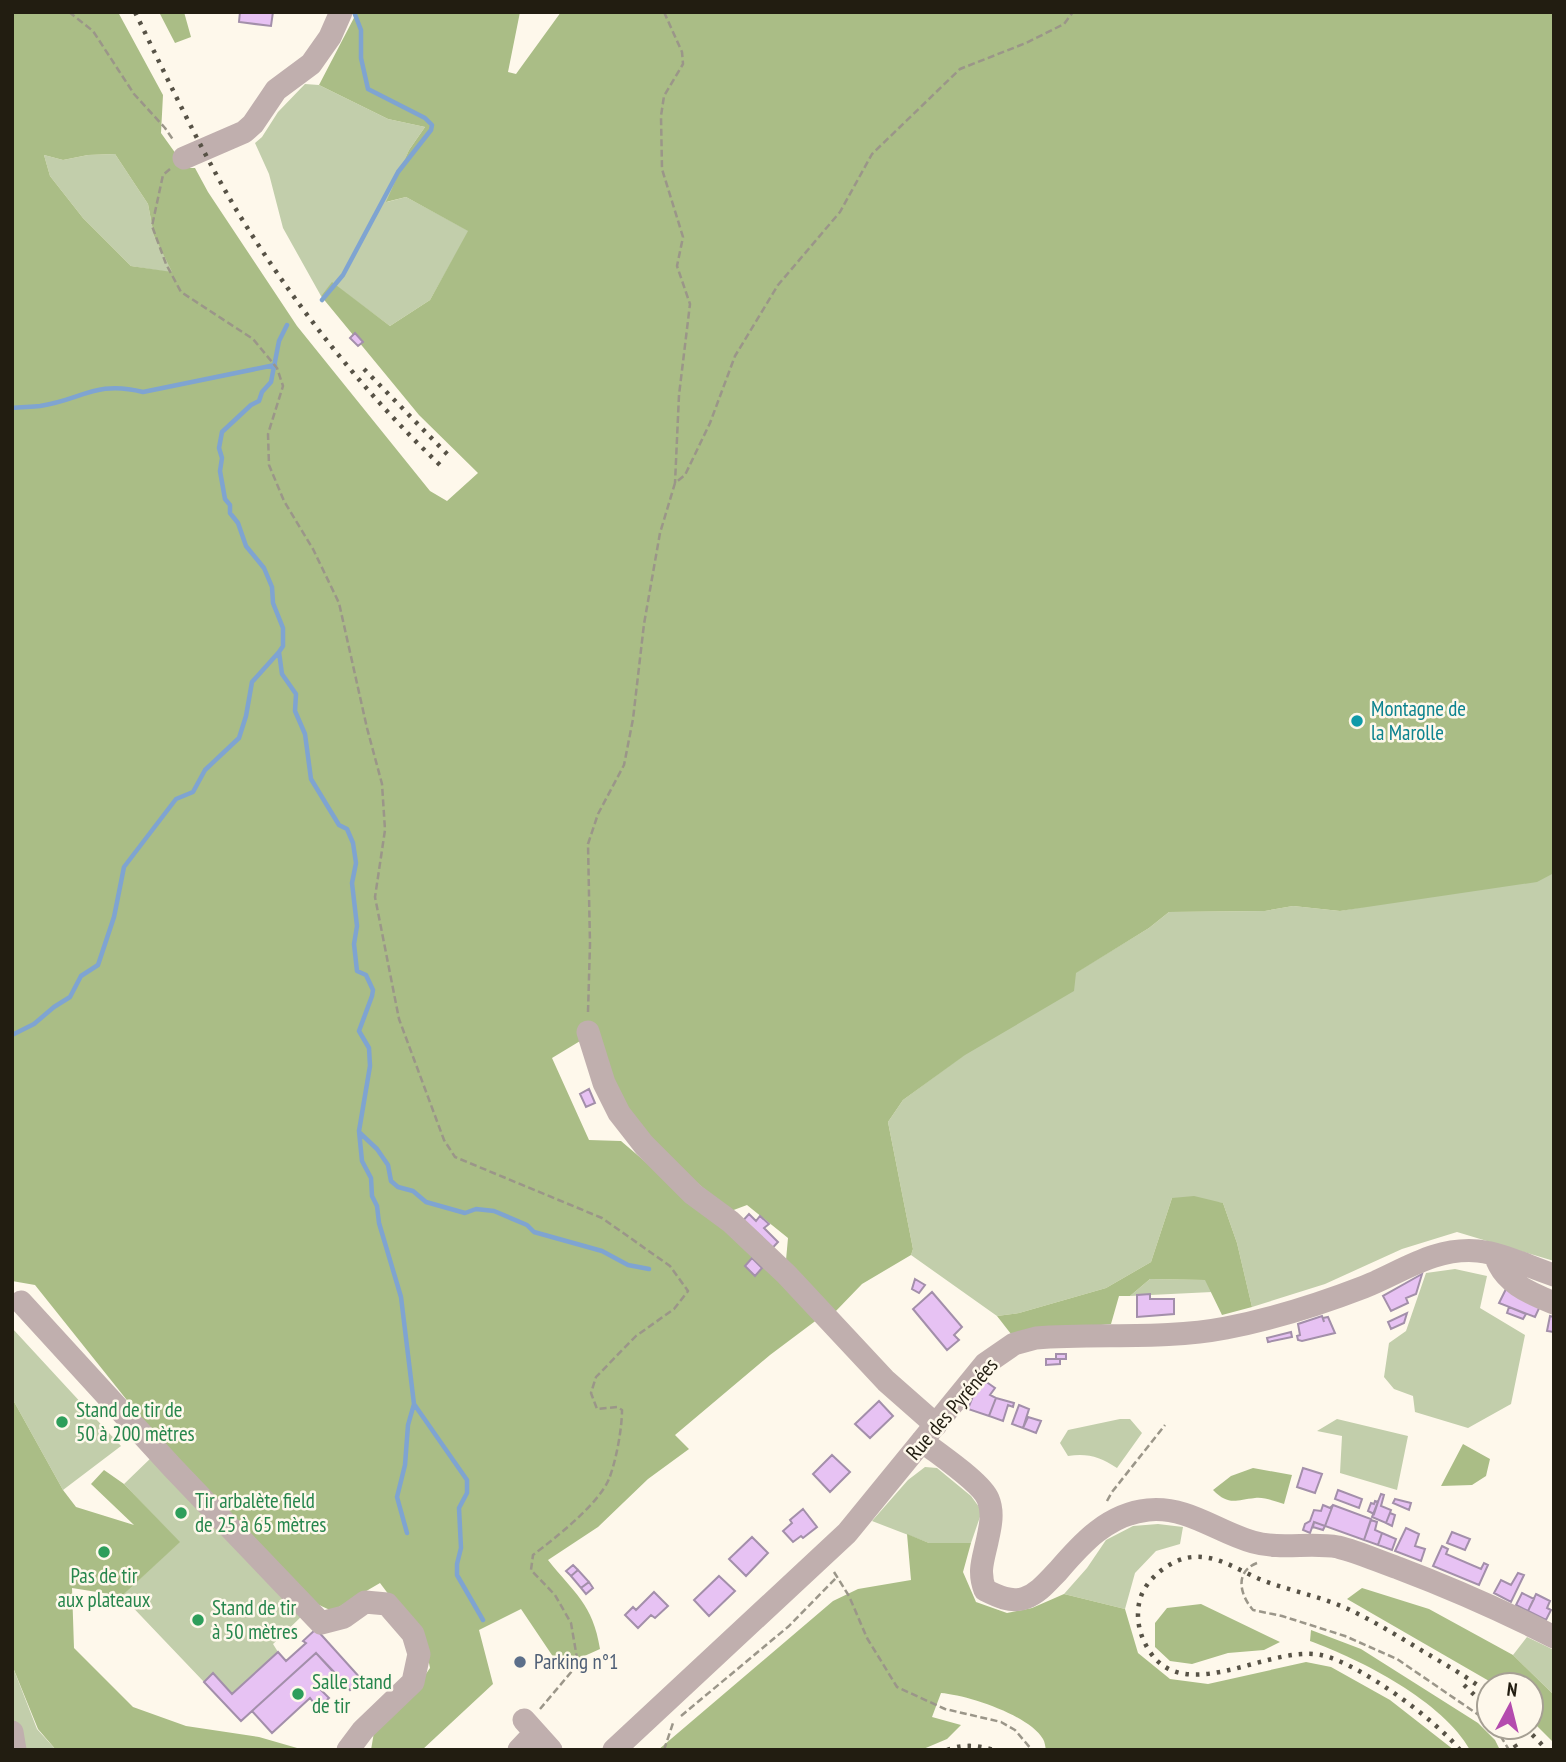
<svg xmlns="http://www.w3.org/2000/svg" width="1566" height="1762" font-family="'PT Sans Narrow',sans-serif">
	<style>
		.green { fill: #c2ceab }
		.forest { fill: #aabd86; fill-rule: evenodd }
		.lines { fill: none; stroke-linecap: round; stroke-linejoin: round }
		.stream { stroke: #7fa4d1; stroke-width: 4.5 }
		.building { fill: #e7c2f3; stroke: #a38faa; stroke-width: 2 }
		.path { stroke: #9b9689; stroke-width: 2.5; stroke-dasharray: 7 3.5; stroke-linecap: butt }
		.minor { stroke: #c0afae; stroke-width: 23 }
		.rail { stroke: #575246; stroke-width: 4.5; stroke-dasharray: 3.5 7; stroke-linecap: butt }
		.culture-dot { fill: #0f9aa8; stroke: #fef8eb; stroke-width: 2.5 }
		.leisure-dot { fill: #2e9e5b; stroke: #fef8eb; stroke-width: 2.5 }
		.service-dot { fill: #5c6f8a; stroke: #fef8eb; stroke-width: 2.5 }
		.labels { text-anchor: middle; stroke-width: 5; stroke-linejoin: round; paint-order: stroke }
		.culture-label { font-size: 21px; fill: #0d838f; stroke: #fef8eb; text-anchor: start }
		.street-label { font-size: 21px; fill: #221d11; stroke: #fef8eb }
		.leisure-label { font-size: 21px; fill: #27864d; stroke: #fef8eb; text-anchor: start }
		.service-label { font-size: 21px; fill: #4e5e75; stroke: #fef8eb; text-anchor: start }
	</style>
	<rect width="100%" height="100%" fill="#fef8eb"/>
	<!-- green -->
	<path class="green" d="M305,84l14,1 69,34 37,8 -16,23 -22,52 19,-5 63,34 -39,69 -40,26 -58,-43 -11,13 -38,-68 -14,-54 -14,-31 7,-6 16,-25z
		M115,154l33,50 6,32 19,37 -42,-7 -48,-48 -33,-42 -6,-21 19,5 25,-5z
		M1554,873v388l-97,-29 -55,17 -77,35 -73,23 -15,-64 -14,-40 -51,-5 -21,64 -45,26 -87,25 -22,3 -86,-61 2,-6 -25,-127 15,-22 172,-127 74,-45 20,-16 96,-1 28,-5 47,5z
		M1455,1269l32,7 -7,32 45,27 -14,69 -43,24 -53,-16 -2,-16 -19,-7 -10,-12 5,-34 17,-12 20,-58z
		M1150,1279l56,1 6,12 -82,4z
		M12,1328l109,118 -58,44 -51,-92z
		M1120,1419h10l12,14 -25,35c-17,-11 -29,-15 -49,-12l-8,-13 8,-13z
		M1337,1419l71,17 -11,54 -57,-17 2,-37 -25,-5z
		M154,1455l150,159 -31,30 5,8 -46,42 -19,-20 -9,8 -82,-86 57,-54 -55,-58z
		M925,1467l12,1 34,28 11,15 -11,32h-42l-57,-22 36,-41z
		M1158,1524l25,3 -3,17 -24,7 -21,22 -10,36 -61,-15 23,-26 19,-28 27,-14z
		M1527,1637l27,13v45l-41,-40z
		M12,1665l25,64 19,21h-44z"/>
	<!-- forest -->
	<path class="forest" d="M12,12h106l45,83 -2,38 25,35h9l13,24 89,134 133,165 17,10 31,-28 -59,-58 -98,-119 11,-14 58,44 40,-26 38,-69 -62,-34 -20,5 23,-52 16,-23 -37,-8 -69,-34 38,-73h163l-12,60 8,2 45,-62h993v861l-17,9 -197,29 -47,-5 -28,5 -96,1 -20,16 -73,45 -2,18 -109,64 -62,45 -15,22 25,127 -2,6 -49,29 -28,29 -48,-53 2,-22 -41,-33 -16,6c-37,-30 -77,-64 -104,-103 -13,-18 -23,-55 -32,-76l-43,26 37,82 32,1 160,137 37,41 -48,36 -95,80 14,14 -41,30 -50,48 -50,33c26,33 45,44 52,89l-40,18 -39,-58 -42,21 14,54 -71,66h-51l3,-18 36,-35 20,-29 -5,-25 -45,-60 -48,28 -15,-7 -171,-180 -111,-139 -23,-4zM115,154l33,50 6,32 18,36 -41,-6 -48,-48 -33,-42 -6,-21 19,5 25,-5z
		M159,12h25l7,25 -16,6z
		M1194,1196l29,7 14,40 15,64 -30,8 -17,-35 -55,-1 -20,17h-11l-8,28 -100,10 -14,-18 22,-3 87,-25 45,-26 21,-64z
		M12,1398l51,92 13,17 58,18 -43,-41 13,-14 20,14 56,58 -58,54 -50,-8 2,60 59,59 53,19 73,11 45,13h-248l-18,-21 -26,-64z
		M1463,1444l27,15 -4,17 -14,9 -31,1z
		M1253,1468l39,7 -8,29c-10,-3 -19,-7 -29,-6 -20,2 -26,8 -42,-8l18,-14z
		M907,1534l22,9h42l-8,29 13,30 31,11 25,-5 32,-14 61,15 13,44 32,26 38,5 98,-22 25,5 59,33 64,50h-408c-1,-4 -1,-8 -3,-11 -14,-24 -76,-44 -102,-46l-9,24 29,8 -14,14 -26,11h-263l175,-149 25,-12 53,-9z
		M1362,1588l67,21 84,46 41,40v48l-23,-23v-35h-35l-149,-86z
		M1201,1604l79,38 -16,8 -36,3 -36,11 -22,-3 -15,-14v-24l12,-15z
		M1311,1630l50,19 117,74 17,17 5,10h-30c-26,-48 -110,-91 -160,-109z"/>
	<g class="lines">
		<!-- stream -->
		<path class="stream" d="M322,300l21,-25 55,-103 33,-42 1,-5 -7,-7 -57,-29 -7,-31v-28l-7,-18
			M287,325l-8,16 -8,41 -9,10 -3,9 -8,4 -29,27 -3,16 3,10 -2,13 5,28 5,6v8l8,10 8,23 18,22 8,19 1,16 10,25v18l-4,6 3,22 14,20 -1,17 10,23 6,45 28,46 8,4 6,14 3,20 -4,20 5,43 -3,18 3,27 9,4 7,15 -1,6 -13,35 10,17 1,18 -11,65 3,30 9,17 1,18 5,10 2,17 22,74 13,107 -6,21 -3,40 -8,32 10,36
			M12,408c9,-1 19,-1 28,-2 42,-6 55,-26 103,-14l132,-27
			M12,1035l22,-11 20,-17 16,-10 11,-21 17,-11 16,-48 10,-50 52,-68 17,-7 12,-22 34,-32 7,-22 6,-34 27,-30
			M360,1133l17,16 11,16 3,16 7,6 15,4 13,11 39,11 11,-4 18,2 33,14 7,7 68,19 26,14 21,4
			M414,1404l53,76v13l-8,15 2,40 -4,16v11l26,45"/>
	</g>
	<!-- building -->
	<path class="building" d="M240,12h33l-2,14 -32,-4z
		M355,333l8,9 -5,4 -8,-8z
		M589,1089l6,14 -9,4 -6,-13z
		M749,1214l7,7 4,-5 9,8 -5,4 14,14 -11,12 -28,-29z
		M752,1258l10,10 -7,8 -10,-10z
		M1422,1274l-6,20 -10,4 2,5 -17,8 -8,-15z
		M915,1279l10,6 -6,8 -7,-4z
		M1508,1285l33,19 -6,13 -36,-14z
		M932,1292l30,35 -8,8 5,5 -12,10 -34,-41z
		M1150,1294v5h24v15l-37,3v-22z
		M1509,1307l17,7 -3,5 -16,-6z
		M1407,1313l-3,10 -13,6 -3,-7z
		M1322,1316l2,6 -1,-4 5,-1 7,16 -33,8 -4,-1 -1,-4 3,-1 -2,-11z
		M1550,1316l4,1v15l-7,-1z
		M1291,1332l1,5 -24,5 -1,-4z
		M1056,1354h10v5h-10z
		M1046,1359h14v5l-14,1z
		M985,1381l10,7 -5,7 6,3 -7,18 -21,-7 7,-18 2,2z
		M996,1398l18,5 -1,4 -5,-2 -5,16 -14,-5z
		M879,1401l14,15 -23,22 -15,-14z
		M1019,1405l10,4 -6,19 -11,-4z
		M1028,1417l13,4 -5,12 -13,-5z
		M832,1455l18,17 -20,20 -17,-18z
		M1303,1468l19,6 -7,19 -18,-6z
		M1338,1490l24,9 -3,9 -24,-9z
		M1381,1494l3,1 -3,11 10,4 -5,13 -14,-6z
		M1395,1499l16,4 -2,7 -16,-7z
		M1375,1501l3,1 -4,12 -6,-3 3,-8 3,1z
		M1323,1505l7,3 3,-3 -8,21 -11,-4 -4,11 -7,-3 2,-6 5,-3 4,-11 7,1z
		M1333,1505l38,14 -7,21 -39,-14z
		M803,1509l14,18 -14,11 -2,-2 -8,6 -10,-11 9,-8 -2,-3z
		M1390,1513l5,2 -3,11 -6,-3z
		M1371,1520l6,2 -2,8 7,3 -4,12 -14,-5z
		M1314,1522l11,4 -2,4 -10,-3z
		M1406,1528l13,6 -4,12 10,3 -4,12 -26,-10z
		M1452,1532l18,7 -5,11 -18,-7z
		M1382,1533l14,6 -4,11 -14,-5z
		M752,1537l16,16 -22,23 -17,-17z
		M1442,1546l6,3 -2,5 35,15 3,-6 4,2 -9,20 -46,-19z
		M573,1565l5,5 -7,6 -5,-5z
		M578,1570l11,12 -8,6 -10,-12z
		M1518,1573l6,2 -13,27 -17,-9 7,-13 10,5z
		M719,1576l16,15 -26,25 -15,-16z
		M589,1582l4,6 -7,6 -5,-6z
		M654,1592l14,14 -13,12 -4,-3 -13,13 -13,-13 8,-8 3,3z
		M1522,1593l12,6 -6,12 -12,-6z
		M1536,1594l14,7 -3,7 4,2 -5,10 -18,-9z
		M316,1629l46,51 -12,10 -34,-37 -75,68 -37,-39 9,-9 19,21 46,-42 8,9 20,-18 -3,-2z
		M316,1653l21,22 -16,15 8,8 -11,10 -8,-10 -38,35 -20,-22z"/>
	<g class="lines">
		<!-- path -->
		<path class="path" d="M69,12l24,19 41,63 31,34 9,13
			M664,12l18,40 1,12 -19,32 -3,20 1,53 21,68 -6,29 13,38 -11,91 -4,88
			M170,169l-7,6 -11,51 14,38 15,28 72,47 24,29 6,18 -15,48 1,31 15,36 29,48 26,54 28,125 15,56 3,46 -10,67 24,122 45,121 11,17 147,61 68,48 18,25 -14,18 -38,27 -40,41 -5,16 6,16 20,-2 5,3c0,19 -6,51 -13,69 -11,26 -54,59 -76,76l-2,15 24,25 16,28 7,41 -38,45
			M588,1012l2,-68 -2,-100 10,-30 26,-49 9,-46 11,-95 16,-91 15,-50 10,-8 25,-52 25,-67 43,-71 62,-73 32,-58 88,-85 66,-26 38,-19 9,-12
			M1107,1501l5,-9 53,-67
			M1257,1563c-23,9 -17,32 -4,47l29,6 63,20 52,23 92,63
			M834,1572l15,24 18,42 30,49 48,22 56,13 14,8 17,20
			M681,1716l108,-90 48,-49
			M1495,1727l14,23
			M664,1750l9,-27"/>
		<!-- minor -->
		<path class="minor" d="M184,158l60,-26 9,-8 23,-34 35,-26 19,-27 11,-25
			M588,1032l16,51 15,30 25,32 49,49 38,28 55,52 100,107 50,44
			M1495,1254c7,28 34,39 59,49
			M21,1302l151,165 149,156 23,-6 21,-15 22,2 26,30 6,20 -6,28 -50,48 -15,20
			M922,1441c16,13 59,41 66,58 6,14 2,29 -1,43 -4,18 -9,30 -2,48 12,6 26,13 40,8 14,-5 23,-17 33,-27 24,-28 50,-57 90,-61 40,-4 69,22 105,32 28,8 57,0 85,5 20,5 40,14 60,21 53,20 105,43 156,69
			M524,1720l27,30
			M12,1732l3,18
			M519,1750l16,-17
			M614,1750l233,-217 138,-169 29,-20 22,-6c63,-5 128,2 190,-10 47,-9 94,-24 138,-41 38,-15 70,-40 114,-36 27,3 51,16 76,24"/>
		<!-- rail -->
		<path class="rail" d="M135,12c32,66 63,132 99,194 57,95 128,185 208,261
			M364,369l87,89
			M1464,1685l25,24
			M1503,1727l15,23
			M1525,1727l22,23
			M947,1750c16,-6 30,-5 47,0
			M1460,1750c-24,-30 -101,-87 -139,-95 -56,-11 -146,60 -178,-16 -7,-16 -7,-37 2,-51 9,-15 30,-30 48,-31 26,-2 46,14 69,23 28,11 58,16 86,29 28,13 56,31 83,47 20,12 40,23 58,38"/>
	</g>
	<!-- markers -->
	<circle class="culture-dot" cx="1357" cy="721" r="7"/>
	<g class="leisure-dot">
		<circle cx="62" cy="1422" r="7"/>
		<circle cx="181" cy="1513" r="7"/>
		<circle cx="104" cy="1552" r="7"/>
		<circle cx="198" cy="1620" r="7"/>
		<circle cx="298" cy="1694" r="7"/>
	</g>
	<circle class="service-dot" cx="520" cy="1662" r="7"/>
	<g class="labels">
		<!-- culture labels -->
		<g class="culture-label">
			<text x="1371" y="716">Montagne de<tspan x="1371" dy="24">la Marolle</tspan></text>
		</g>
		<!-- street labels -->
		<g class="street-label">
			<text transform="translate(952 1409) rotate(-49)" y="7">Rue des Pyrénées</text>
		</g>
		<!-- leisure labels -->
		<g class="leisure-label">
			<text x="76" y="1417">Stand de tir de<tspan x="76" dy="24">50 à 200 mètres</tspan></text>
			<text x="195" y="1508">Tir arbalète field<tspan x="195" dy="24">de 25 à 65 mètres</tspan></text>
			<text x="104" y="1583" text-anchor="middle">Pas de tir<tspan x="104" dy="24">aux plateaux</tspan></text>
			<text x="212" y="1615">Stand de tir<tspan x="212" dy="24">à 50 mètres</tspan></text>
			<text x="312" y="1689">Salle stand<tspan x="312" dy="24">de tir</tspan></text>
		</g>
		<!-- service labels -->
		<g class="service-label">
			<text x="534" y="1669">Parking n°1</text>
		</g>
	</g>
	<!-- border -->
	<rect width="1566" height="1762" fill="none" stroke="#221d11" stroke-width="28"/>
	<!-- north arrow -->
	<g transform="translate(1510 1706) rotate(7)"><circle r="33" fill="#fef8eb" stroke="#a6a094" stroke-width="2"/>
	<path d="M0-5L12 26L0 18L-12 26Z" fill="#b44bae"/>
	<text y="-10" font-size="19" font-weight="bold" text-anchor="middle" fill="#221d11">N</text>
	</g>
</svg>
